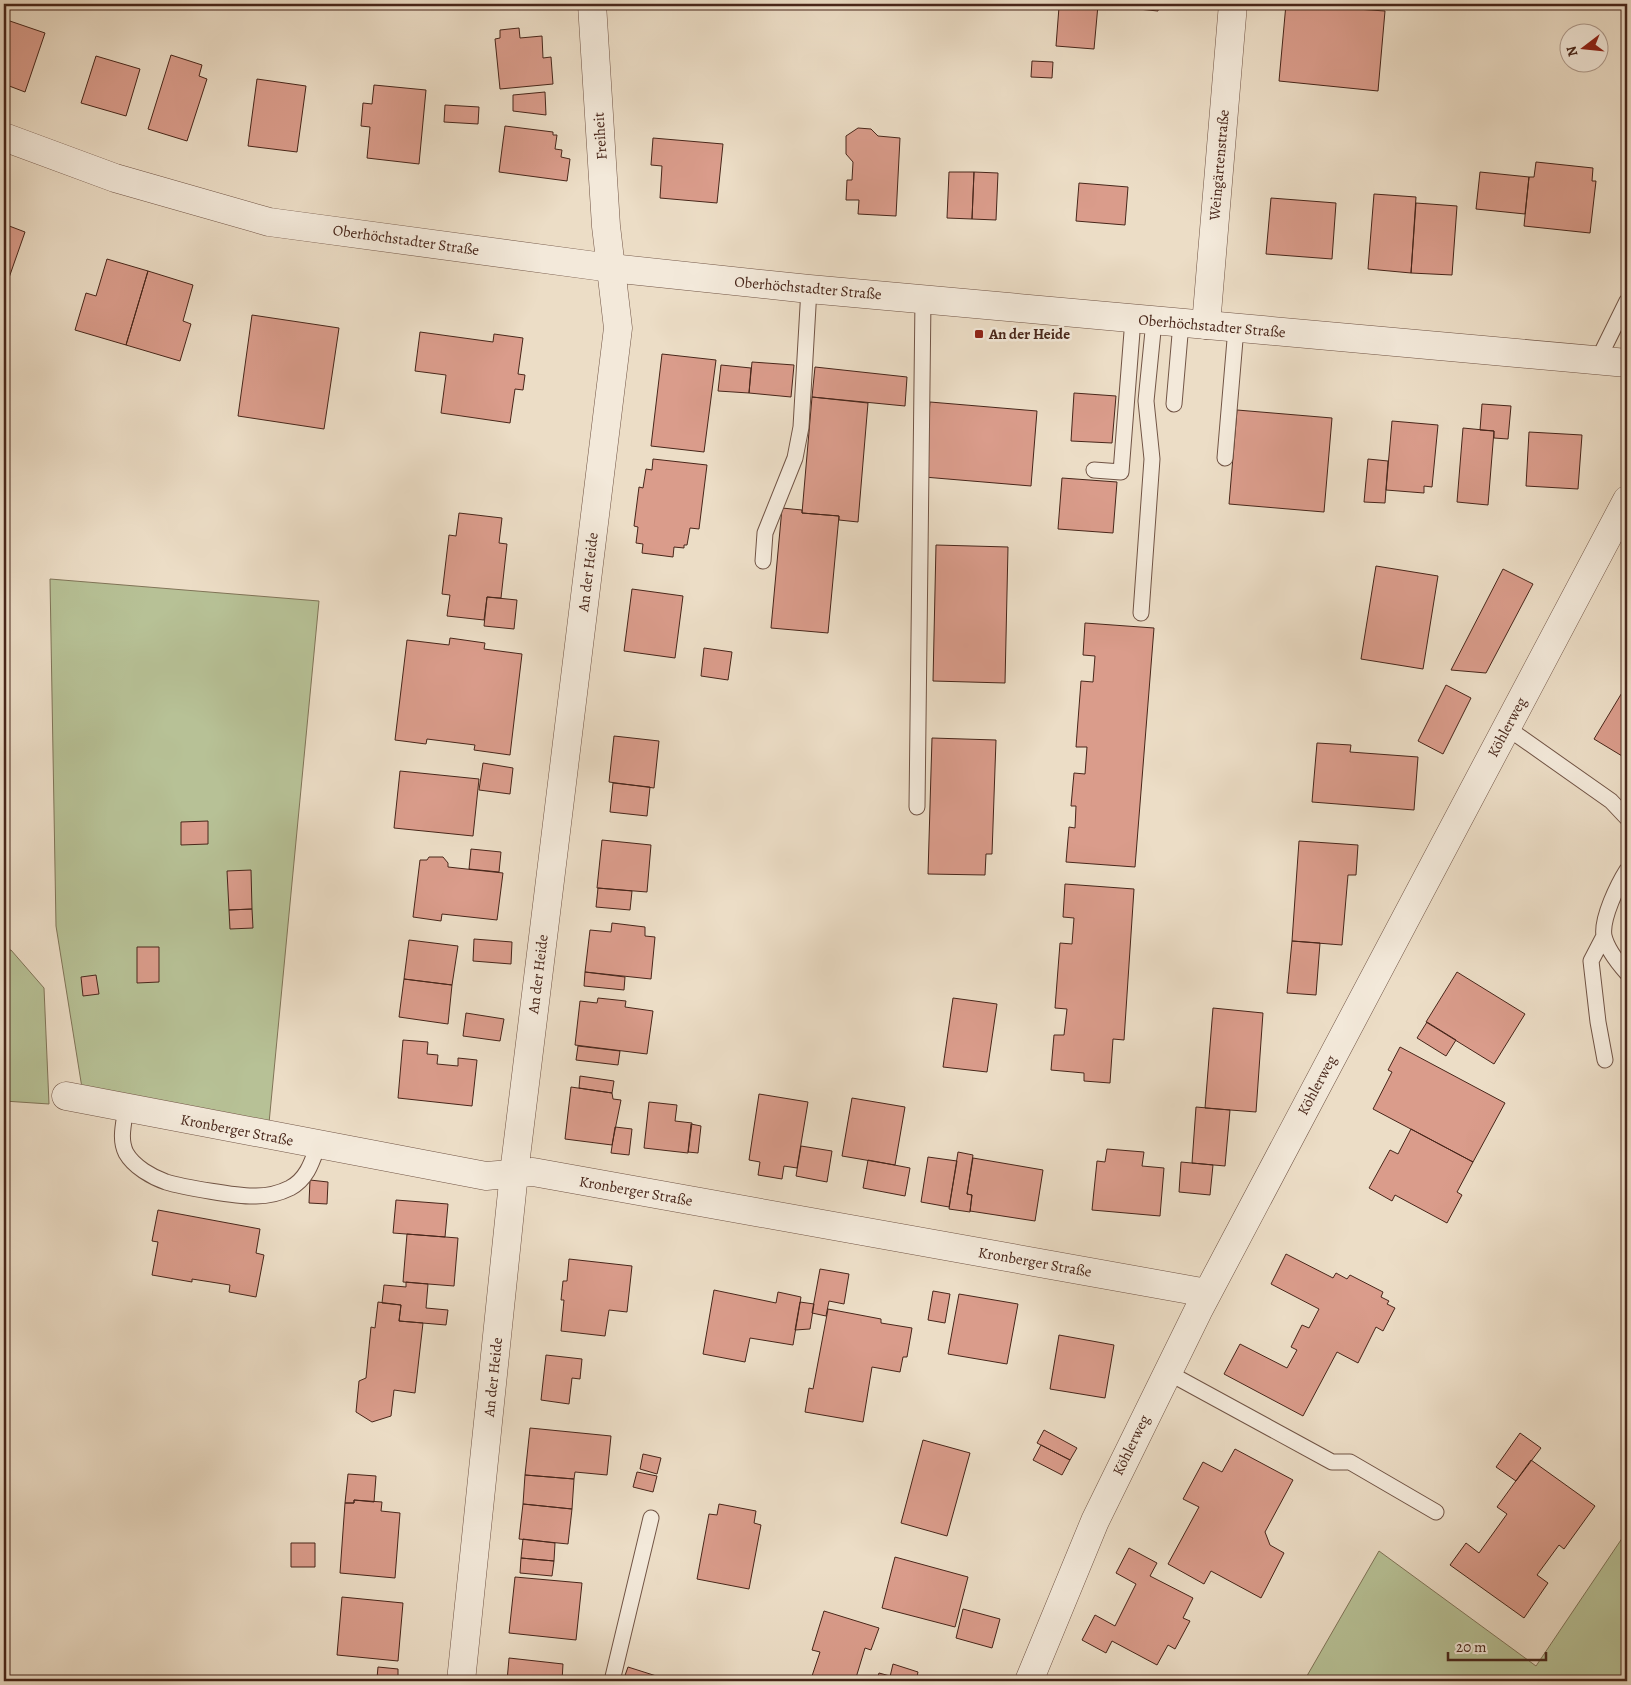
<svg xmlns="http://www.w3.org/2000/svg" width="1631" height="1685" font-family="Alegreya,serif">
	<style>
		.green { fill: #b7c196; stroke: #807458 }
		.building { fill: #da9c8b; stroke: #48261a }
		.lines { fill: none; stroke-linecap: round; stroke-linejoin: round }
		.service-casing { stroke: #715445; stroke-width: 17 }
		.minor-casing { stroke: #715445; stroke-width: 29 }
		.tertiary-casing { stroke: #715445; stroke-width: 29 }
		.service { stroke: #f3e9da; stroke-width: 15 }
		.minor { stroke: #f3e9da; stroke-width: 28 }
		.tertiary { stroke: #f3e9da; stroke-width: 28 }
		.poi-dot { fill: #8f2418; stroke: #f3e9da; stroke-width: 2 }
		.labels { text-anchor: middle; stroke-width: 5; stroke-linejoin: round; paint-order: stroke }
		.street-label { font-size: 15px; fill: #48261a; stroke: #f3e9da }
		.poi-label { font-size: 15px; font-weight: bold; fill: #48261a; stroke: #f3e9da; text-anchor: start }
	</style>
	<rect width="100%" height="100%" fill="#ecddc6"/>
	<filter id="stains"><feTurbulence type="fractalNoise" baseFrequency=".004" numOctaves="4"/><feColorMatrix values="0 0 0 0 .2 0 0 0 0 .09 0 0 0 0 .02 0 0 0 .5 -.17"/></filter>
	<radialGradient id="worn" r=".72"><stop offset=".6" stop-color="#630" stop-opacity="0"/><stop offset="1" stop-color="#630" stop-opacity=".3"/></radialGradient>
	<!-- green -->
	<path class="green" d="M50,579l269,22 -50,522 -187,-35 -26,-162z
		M4,950h7l33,38 5,116 -45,-3z
		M1627,1531v150h-323l75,-130 157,115z"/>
	<!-- building -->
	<path class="building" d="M1064,4h95l-1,7 -60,-6 -4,44 -38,-3 3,-39h5z
		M1286,4l99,7 -7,80 -99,-10z
		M4,19l41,14 -20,59 -21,-8z
		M519,28l1,10 22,-2 1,22 8,-1 2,27 -53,5 -5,-50 5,-1v-8z
		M171,55l31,10 -3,11 8,3 -20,62 -39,-12z
		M96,56l44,13 -14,47 -45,-13z
		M1032,61l21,1 -1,16 -21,-1z
		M257,79l49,7 -9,66 -49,-6z
		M374,85l52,5 -7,74 -52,-6 3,-31 -9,-1 2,-23 9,1z
		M545,92l1,23 -33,-4v-16z
		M445,105l34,2 -1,17 -34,-2z
		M505,126l48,6v3h4l-2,14 7,1 -1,7 9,2 -3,22 -68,-9z
		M858,128l13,1 7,7 22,2 -4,78 -38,-2 1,-14h-13l1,-20h5l1,-18 -7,-8v-18z
		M653,138l70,6 -6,59 -57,-5 2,-32 -11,-1z
		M1536,162l57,6 -1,13h4l-6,52 -66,-7 5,-49h5z
		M949,172h25l-2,47 -25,-1z
		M974,172l24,1 -2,47 -24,-1z
		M1480,172l49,5 -4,37 -49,-5z
		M1079,183l49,4 -3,38 -49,-4z
		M1374,194l42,3 -5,76 -43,-4z
		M1271,198l65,5 -4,56 -66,-5z
		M1416,203l41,3 -5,69 -41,-2z
		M4,224l21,8 -21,60z
		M107,259l41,12 -22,74 -51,-15 11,-37 10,3z
		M148,271l45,14 -10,36 8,3 -11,37 -54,-16z
		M252,315l87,13 -15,101 -86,-13z
		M420,332l73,10 1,-8 29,4 -5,36 7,1 -2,15 -8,-1 -5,34 -69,-10 5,-38 -31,-4z
		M662,354l54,6 -12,92 -53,-6z
		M752,362l42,3 -3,32 -42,-4z
		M721,365l30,3 -2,25 -31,-2z
		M815,367l92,10 -2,29 -93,-9z
		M1074,393l42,3 -4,47 -41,-2z
		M812,397l56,6 -10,119 -19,-2v-4l-37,-3z
		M930,402l107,9 -6,75 -107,-9z
		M1482,404l29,2 -3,33 -14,-1v-7l-14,-1z
		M1237,410l95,8 -8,94 -95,-8z
		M1392,421l46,4 -6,62 -8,-1v7l-38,-3z
		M1463,428l31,3 -6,74 -31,-3z
		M1529,432l53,3 -4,54 -52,-3z
		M653,459l54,6 -8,64 -9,-1 -3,17h-3v3l-10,-1 -1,10 -31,-4 1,-9 -7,-1 2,-16 -4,-1 5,-39 4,1 3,-19 6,1z
		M1368,459l20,2 -3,42 -21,-1z
		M1062,478l55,4 -4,51 -55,-4z
		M782,508l20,2v3l37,3 -11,117 -57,-5z
		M459,513l43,5 -3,25 8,1 -6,54 -14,-1 -3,23 -37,-4 3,-21 -8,-1 7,-59 7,1z
		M936,545l72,2 -3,136 -72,-2z
		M1376,566l62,10 -15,93 -62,-10z
		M1503,569l30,15 -47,89 -35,-3z
		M632,589l51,7 -8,62 -51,-7z
		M487,597l30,3 -3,29 -30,-3z
		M1085,623l69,5 -19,239 -69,-5 3,-35 6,1 1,-22h-5l3,-33 11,1 2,-27h-11l5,-66 12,1 2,-26 -12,-1z
		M450,638l35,5 -1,6 38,5 -12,101 -36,-5 1,-5 -48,-6 -1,5 -31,-4 12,-100 42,5z
		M704,648l28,4 -4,28 -27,-4z
		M1446,685l25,13 -28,56 -25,-13z
		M1623,691l4,3v65l-33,-20z
		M614,736l45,5 -5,47 -45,-6z
		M932,738l64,2 -4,114h-6l-1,21 -57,-1z
		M1317,743l34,2 -1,7 68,5 -4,53 -102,-8z
		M483,763l30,5 -3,26 -31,-4z
		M400,771l79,8 -6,57 -79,-8z
		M613,783l37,4 -3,29 -37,-4z
		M208,821v23l-27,1v-23z
		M602,840l49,5 -4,47 -50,-4z
		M1299,841l59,4 -2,30h-8l-6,70 -50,-4z
		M471,849l30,3 -2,20 -30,-3z
		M429,857h14l5,6v4l55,6 -6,47 -55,-6 -1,7 -28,-4 7,-57h7z
		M251,870l1,39 -23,1 -2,-39z
		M1065,884l69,5 -10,151 -11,-1 -3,44 -26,-2v-8l-33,-3 3,-35h10l3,-26 -12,-1 5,-65 12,1 2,-26 -11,-1z
		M598,888l34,3 -2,19 -34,-3z
		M252,909l1,19 -23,1 -1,-19z
		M612,923l33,4v9l10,1 -4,42 -66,-7 5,-42 21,2z
		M474,939l38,3 -1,22 -38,-3z
		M409,940l49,6 -6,39 -48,-6z
		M1292,941l28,2 -4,52 -29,-2z
		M137,947h22v35l-22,1z
		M585,972l40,5 -1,13 -40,-4z
		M1457,972l68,42 -31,50 -68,-42z
		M96,975l3,19 -16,2 -2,-19z
		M404,979l48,6 -4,39 -49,-7z
		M598,998l28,3 -1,6 28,4 -6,43 -72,-9 5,-44 17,2z
		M953,998l44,6 -10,68 -44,-5z
		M1213,1008l50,5 -7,99 -51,-4z
		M466,1013l38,6 -4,22 -37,-5z
		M1427,1022l29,18 -10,16 -29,-18z
		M403,1040l25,2 -1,12 11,1 -1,9 21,2v-8l19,2 -5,46 -74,-8z
		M578,1046l42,5 -2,14 -42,-5z
		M1400,1047l105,56 -32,59 -100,-53 19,-37 -4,-2z
		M580,1076l34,5 -2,12 -33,-5z
		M571,1087l41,6 1,6 8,1 -9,45 -47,-6z
		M759,1094l49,8 -11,66 -13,-2 -2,13 -24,-4 2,-13 -11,-2z
		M852,1098l53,9 -10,58 -53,-9z
		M649,1102l28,3 -2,16 17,2 -4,30 -44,-5z
		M1196,1107l34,3 -5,56 -33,-3z
		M691,1124l10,2 -3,27 -10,-1z
		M615,1127l17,2 -3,26 -18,-2z
		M1411,1129l62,33 -16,30 5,3 -15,28 -52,-28 -3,6 -23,-13 21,-38 8,4z
		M801,1146l31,5 -5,31 -31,-6z
		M1107,1149l37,3 -2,14 22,2 -4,48 -68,-6 5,-49 8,1z
		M958,1152l15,3 -6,39 5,1 -2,17 -21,-3z
		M928,1157l29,4 -8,46 -28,-5z
		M973,1158l70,12 -8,51 -65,-10 2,-16 -5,-1z
		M868,1160l42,8 -5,28 -42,-8z
		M1181,1162l32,3 -3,30 -31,-3z
		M310,1180l18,2 -1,22 -18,-1z
		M396,1200l52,4 -3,33 -52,-4z
		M158,1210l102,19 -4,24 8,2 -8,42 -27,-5 1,-7 -38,-6v3l-40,-7 6,-33 -6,-1z
		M407,1234l51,4 -4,48 -51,-4z
		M1286,1254l47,24 3,-5 11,6 3,-4 33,17 -2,5 8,4 -2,3 8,4 -12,23 -7,-4 -18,36 -21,-11 -34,64 -79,-42 16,-30 47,24 10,-18 -6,-3 11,-22 7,3 10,-19 -48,-25z
		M569,1259l63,7 -5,46 -18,-2 -4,26 -44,-5 3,-31h-3l2,-19h4z
		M820,1269l29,5 -5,30 -15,-3 -3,15 -14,-3z
		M406,1282l22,2 -2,24 22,2 -2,15 -47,-4 2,-16 -19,-2 2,-18 22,2z
		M714,1290l62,13 2,-11 23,5 -8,48 -43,-7 -5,24 -42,-8z
		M933,1291l17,3 -5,29 -17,-3z
		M959,1294l59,10 -11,60 -59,-10z
		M378,1302l23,3 -2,16 24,2 -8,70 -21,-3 -3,26 -19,6 -16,-10 3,-31 7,-3 5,-51 4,1z
		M800,1302l14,2 -4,25 -15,1z
		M828,1309l53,10v4l31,5 -5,29h-4l-3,15 -28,-5 -9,55 -58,-10 4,-24 4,1z
		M1059,1335l55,10 -9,53 -55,-9z
		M546,1355l36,4 -2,20 -8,-1 -3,26 -28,-4z
		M530,1428l81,8 -4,39 -32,-3 -1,7 -49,-4z
		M1044,1430l33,18 -7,12 -33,-17z
		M1520,1433l21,15 -25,33 -20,-14z
		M923,1440l47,13 -23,83 -46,-13z
		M1041,1445l29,15 -8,15 -29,-15z
		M1235,1449l58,31 -28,52 5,13 14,8 -23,45 -50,-27 -7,13 -36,-20 31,-57 -16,-8 20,-37 19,10z
		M643,1454l18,4 -4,16 -17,-5z
		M1531,1460l64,46 -31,43 -5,-4 -22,30 11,8 -24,35 -74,-53 16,-22 13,10 28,-39 -10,-7z
		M637,1472l20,4 -4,16 -20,-5z
		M348,1474l28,2 -2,26 -20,-2v3h-9z
		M525,1475l49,4 -2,30 -49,-5z
		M354,1500l28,2 -1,9 19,2 -5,65 -55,-5 5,-70h9z
		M523,1504l49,5 -4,35 -49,-5z
		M719,1504l37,7 -2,12 7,2 -12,64 -52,-10 12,-65 8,1z
		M523,1539l32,4 -1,18 -33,-3z
		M291,1543h24v24h-24z
		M1129,1548l28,15 -7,13 43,22 -10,20 7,3 -15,28 -7,-4 -11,20 -45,-24 -6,12 -24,-13 13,-25 20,11 21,-42 -20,-11z
		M895,1557l73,20 -13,50 -73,-19z
		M521,1558l33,3 -2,15 -32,-3z
		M515,1577l67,6 -6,57 -67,-7z
		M342,1597l61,6 -5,58 -61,-6z
		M963,1609l37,10 -8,29 -36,-10z
		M824,1611l55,17 -8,22 -6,-2 -10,33 -44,-2 9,-27 -8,-2z
		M509,1658l54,6 -1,17h-55z
		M893,1664l25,8 -2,9h-27z
		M378,1667l20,2v11l-21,-2z
		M628,1667l41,13v1h-46z
		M879,1673l11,3 -1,5h-13z
		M352,1676l50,4 -1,1h-49z"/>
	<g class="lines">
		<defs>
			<path id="service" d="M1598,360l29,-59
				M1174,404l7,-81
				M1225,458l11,-130
				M1094,470l27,2 12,-153
				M763,561l2,-28 30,-75 6,-31 8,-138
				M1141,613l11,-154 -6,-58 8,-80
				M1506,727l105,74 16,17
				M917,807l6,-508
				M1627,870c-9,14 -26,49 -23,66 3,13 15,28 23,37
				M1604,936l-13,25 7,61 7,38
				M126,1108c-2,15 -7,31 0,45 8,14 26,24 40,29 16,5 74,15 90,14 11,0 24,-3 34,-8 17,-9 22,-26 28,-43
				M1167,1372l165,90h18l86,50
				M612,1681l39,-163"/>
			<path id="minor" d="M1206,325l27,-321
				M66,1096l420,80 47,-4 674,121
				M461,1681l53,-508 104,-845 -12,-102 -14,-222
				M1029,1681l66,-160 103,-210 429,-811"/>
			<path id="tertiary" d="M4,137l111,41 154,44 342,46 198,21 818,74"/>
		</defs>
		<!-- service casing -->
		<use href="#service" class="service-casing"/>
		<!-- minor casing -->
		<use href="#minor" class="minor-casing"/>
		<!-- tertiary casing -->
		<use href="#tertiary" class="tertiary-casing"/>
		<!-- service -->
		<use href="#service" class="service"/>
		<!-- minor -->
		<use href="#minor" class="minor"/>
		<!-- tertiary -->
		<use href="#tertiary" class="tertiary"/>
	</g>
	<!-- markers -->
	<rect class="poi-dot" x="974" y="329" width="10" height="10" rx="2.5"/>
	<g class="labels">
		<!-- street labels -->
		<g class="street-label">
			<text transform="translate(600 136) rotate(-94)" y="5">Freiheit</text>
			<text transform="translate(1219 165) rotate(-85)" y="5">Weingärtenstraße</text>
			<text transform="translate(406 240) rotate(8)" y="5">Oberhöchstadter Straße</text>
			<text transform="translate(808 288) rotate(5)" y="5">Oberhöchstadter Straße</text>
			<text transform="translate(1212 326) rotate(5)" y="5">Oberhöchstadter Straße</text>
			<text transform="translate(588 572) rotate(-83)" y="5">An der Heide</text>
			<text transform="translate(1507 727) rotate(-62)" y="5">Köhlerweg</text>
			<text transform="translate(538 974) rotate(-83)" y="5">An der Heide</text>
			<text transform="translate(1317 1085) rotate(-62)" y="5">Köhlerweg</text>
			<text transform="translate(237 1130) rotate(11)" y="5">Kronberger Straße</text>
			<text transform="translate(636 1191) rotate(10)" y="5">Kronberger Straße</text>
			<text transform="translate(1035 1262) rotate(10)" y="5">Kronberger Straße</text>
			<text transform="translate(493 1377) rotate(-84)" y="5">An der Heide</text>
			<text transform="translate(1131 1445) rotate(-64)" y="5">Köhlerweg</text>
		</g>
		<!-- poi labels -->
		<g class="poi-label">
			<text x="989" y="339">An der Heide</text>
		</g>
	</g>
	<!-- margin -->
	<rect width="1631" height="1685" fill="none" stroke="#ecddc6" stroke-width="20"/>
	<rect x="5" y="5" width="1621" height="1675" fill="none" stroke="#48261a" stroke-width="2.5"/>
	<rect x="10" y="10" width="1611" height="1665" fill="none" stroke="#48261a"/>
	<!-- north arrow -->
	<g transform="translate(1584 48) rotate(254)"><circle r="24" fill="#f3e9da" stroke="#af9b8d"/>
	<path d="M0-4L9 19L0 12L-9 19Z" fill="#8f2418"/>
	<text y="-8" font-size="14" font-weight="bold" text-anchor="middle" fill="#48261a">N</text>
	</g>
	<!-- scale -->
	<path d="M1448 1652v8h98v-8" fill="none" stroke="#48261a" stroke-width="2.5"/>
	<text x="1456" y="1652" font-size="15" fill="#48261a" stroke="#f3e9da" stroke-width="4" paint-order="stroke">20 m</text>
	<rect width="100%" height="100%" filter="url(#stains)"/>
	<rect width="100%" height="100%" fill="url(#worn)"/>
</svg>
